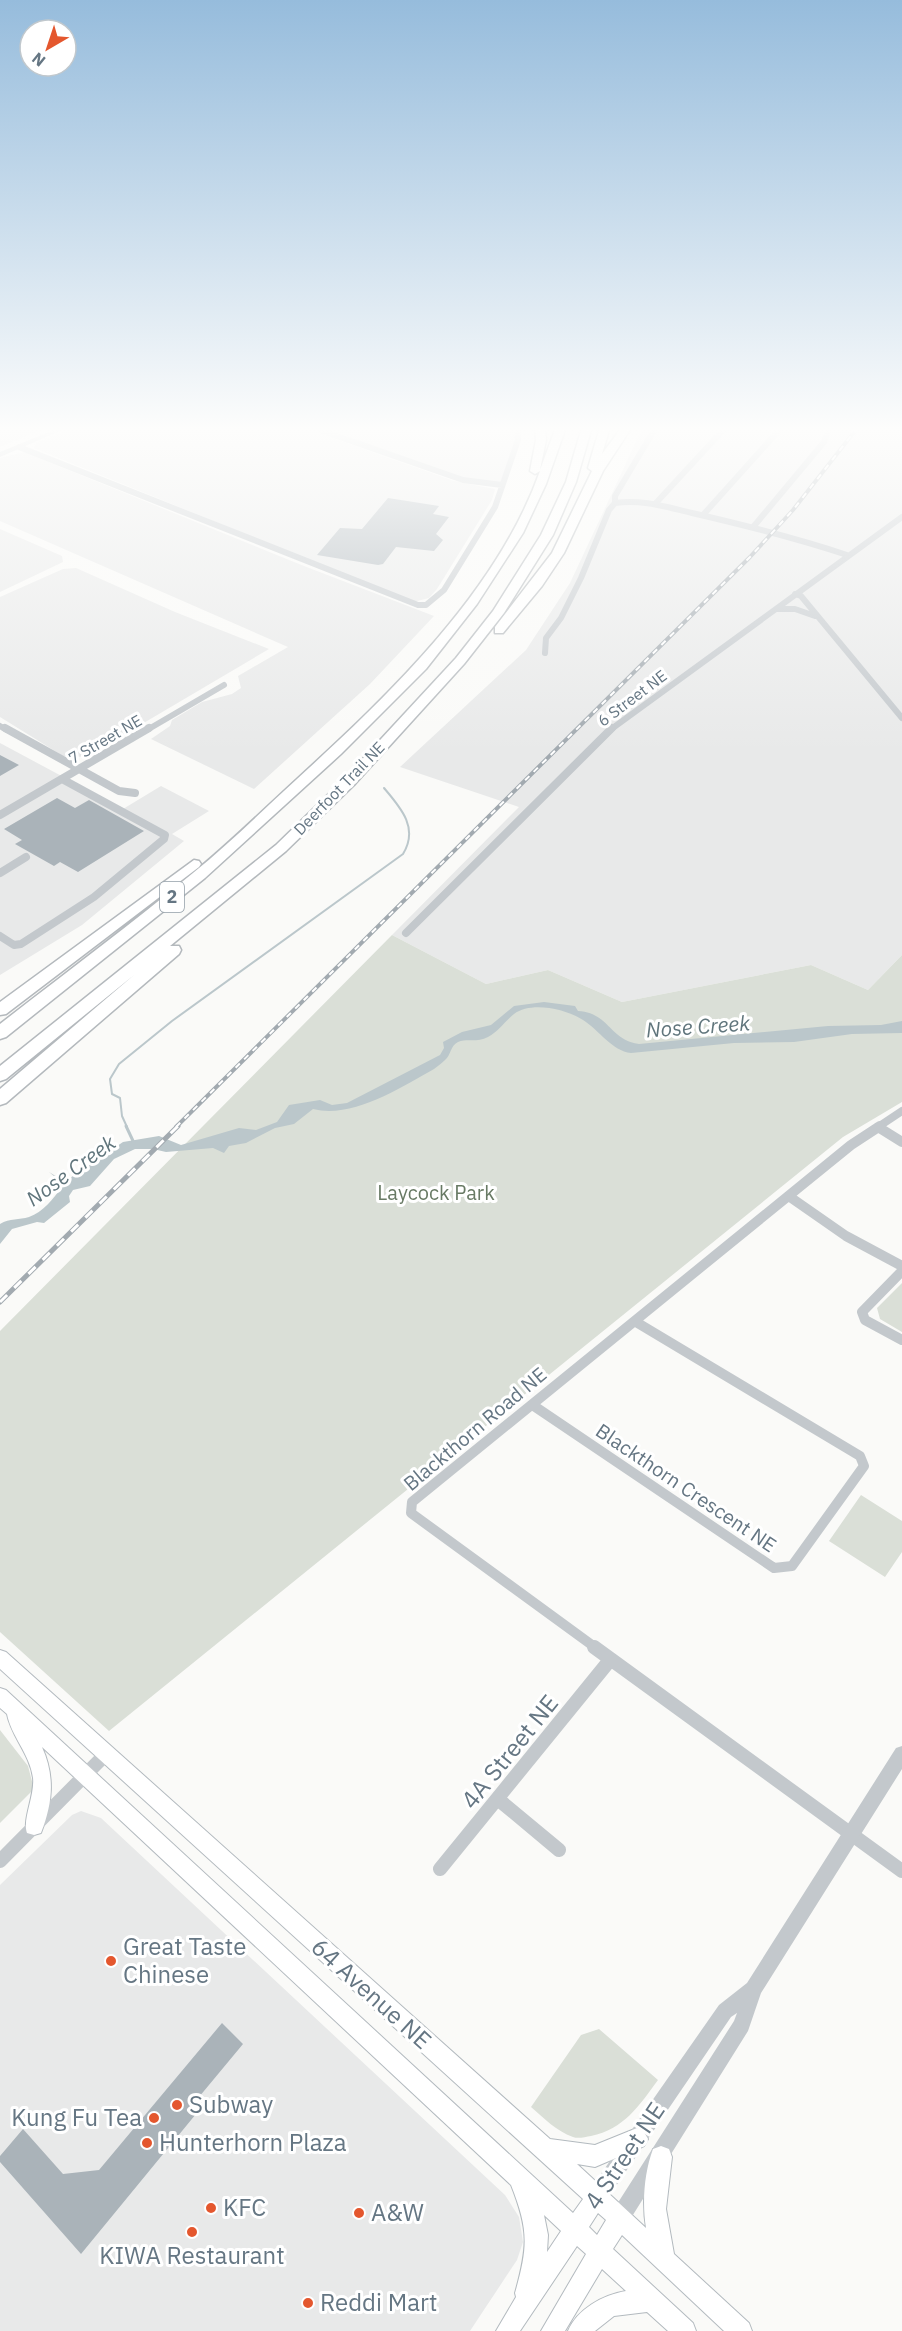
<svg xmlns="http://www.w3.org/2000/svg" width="902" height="2331" font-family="'IBM Plex Sans',sans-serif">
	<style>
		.built { fill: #e8e9e9 }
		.green { fill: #dadfd7 }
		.water { fill: #bbc7cb }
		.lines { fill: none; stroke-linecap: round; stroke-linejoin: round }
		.stream-far1 { stroke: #bbc7cb; stroke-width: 2 }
		.stream { stroke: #bbc7cb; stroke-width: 3 }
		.building { fill: #aab3b9 }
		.secondary-casing { stroke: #b3babf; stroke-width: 2 }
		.motorway-casing { stroke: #b4b9bd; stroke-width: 3 }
		.minor-far3 { stroke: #c3c8cc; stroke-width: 6 }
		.minor-far2 { stroke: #c3c8cc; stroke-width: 8 }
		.minor-far1 { stroke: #c3c8cc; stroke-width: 10 }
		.minor { stroke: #c3c8cc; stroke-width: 14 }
		.tertiary { fill: #c3c8cc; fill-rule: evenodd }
		.secondary { fill: #fff; fill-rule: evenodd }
		.motorway { fill: #fff; fill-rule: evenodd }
		.rail-far1-casing { stroke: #a2aab0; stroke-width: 4 }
		.rail-casing { stroke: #a2aab0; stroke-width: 5 }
		.rail-far1 { stroke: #fff; stroke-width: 2; stroke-dasharray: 6; stroke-linecap: butt }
		.rail { stroke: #fff; stroke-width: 3; stroke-dasharray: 10; stroke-linecap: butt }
		.poi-dot { fill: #e4572e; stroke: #fff; stroke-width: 2 }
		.labels { text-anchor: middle; stroke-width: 6; stroke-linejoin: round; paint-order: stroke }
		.far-street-label { font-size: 16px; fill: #657683; stroke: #fff }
		.shield { fill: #fff; stroke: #939fa8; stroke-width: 1.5 }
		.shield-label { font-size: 18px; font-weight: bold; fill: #657683 }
		.park-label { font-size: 20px; fill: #687a64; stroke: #fff }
		.street-label { font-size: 20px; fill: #657683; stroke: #fff }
		.water-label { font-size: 21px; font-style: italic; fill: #60757c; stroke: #fff }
		.near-street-label { font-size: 24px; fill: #657683; stroke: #fff }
		.near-poi-label { font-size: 24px; fill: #657683; stroke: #fff; text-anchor: start }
	</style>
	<rect width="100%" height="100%" fill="#fafaf8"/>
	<!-- built -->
	<path class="built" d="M0,427h48l-48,20z
		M74,427h227l153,54 41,8 -3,11 -55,89 -8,9 -16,4 -379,-154 2,-5z
		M311,427h206l1,6 -16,52 -27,-2z
		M643,427h245l14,3v525l-34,35 -57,-25 -189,37 -74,-32 -62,14 -94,-49 127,-128 -119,-40 126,-117 44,-67z
		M24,452l280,114 130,50 -64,68 -116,105 -103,-50 19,-13 2,-6 30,-18 30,-8 9,-6 -3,-12 50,-29 -288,-126v-63z
		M0,529l62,27 1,6 -63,30z
		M76,568l99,44 94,37 -183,108 -23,-1 -63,-39v-120l63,-28z
		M0,743l123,66 38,-23 48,25 -37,23 12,7 -102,84 -82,50z
		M81,1811l20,7 404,377 14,22 4,25 -6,18 -47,71h-470v-446l72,-70z"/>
	<!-- green -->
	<path class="green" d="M392,935l94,49 62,-14 74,32 189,-37 57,25 34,-35v147l-59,35 -734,594 -109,-99v-301z
		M902,1283v49l-22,-13 -3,-11z
		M861,1495l41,26v31l-17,25 -56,-36z
		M0,1730l28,36 6,23 -34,34z
		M599,2029l59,51c-19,26 -34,49 -67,56 -6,1 -13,3 -18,1 -17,-6 -29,-19 -42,-30l50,-72z"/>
	<!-- water -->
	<path class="water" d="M544,1002l31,4 3,5c32,2 31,29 61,33l189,-18 53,-1 21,-4v12l-50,1 -58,8 -60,1 -103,10c-19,-2 -32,-23 -48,-33 -17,-11 -52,-19 -69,-6 -10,8 -15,17 -26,23 -11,6 -21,1 -30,5 -8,4 -7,13 -13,18 -3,3 -7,6 -11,9 -34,19 -82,50 -121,40l-19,15 -19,4 -29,15 -17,3 -5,7 -11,-5 -47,4 -13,-3h-18l-21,10 -24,27 -17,4 -4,6 1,6 -26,21 -7,-1 -25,7 -12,15v-20c10,-6 19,-4 29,-7 14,-5 24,-18 33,-30l-2,-6 -11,-9 13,8 8,-2 53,-36 36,-6 22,9 58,-17 17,2 21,-8 12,-17 31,-5 12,5 15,-2 93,-48 4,-7 -1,-6 19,-10 29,-7 23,-19z"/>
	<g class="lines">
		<!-- stream-far1 -->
		<path class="stream-far1" d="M127,1127l-5,-11 -2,-18 -8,-4 -2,-15 9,-15 53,-43 231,-167c16,-26 -2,-46 -19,-66"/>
		<!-- stream -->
		<path class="stream" d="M126,1126l8,17"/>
	</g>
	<!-- building -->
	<path class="building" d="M388,498l51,8 -6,8 16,3 -13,17 7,6 -9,11 -38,-4 -13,17 -5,1 -61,-10 23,-27 22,1z
		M0,755l19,10 -19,11z
		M57,798l18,10 14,-8 55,31 -66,41 -18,-10 -6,4 -39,-22 7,-4 -18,-11z
		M222,2023l21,21 -44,53 6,6 -124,151 -81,-92v-6l23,-27 40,45 36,-4z"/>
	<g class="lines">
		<defs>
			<path id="secondary" d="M0,1650l6,2 544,487 45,6 42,-17 7,4 4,7 -4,7 -49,21 -18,-3 69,64c-4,-25 -2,-55 7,-79l8,-3 8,3 3,8 -6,52 8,45 75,69 3,8h-28l-102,-96 -9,14 80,74 3,8h-28l-21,-19 -33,4 -19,15h-27c9,-22 35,-36 58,-40l-24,-22 -37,62h-24l45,-77 -9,-8 -57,85h-24l20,-34 -1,-4c13,-46 14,-63 -4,-108l-469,-438c13,29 11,56 -1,86l-7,2 -7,-2c-5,-13 8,-38 6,-55 -3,-24 -22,-42 -26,-64l-7,-6v-20l6,2 567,523 10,-14 -583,-530zM598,2213l8,7 -9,15 -8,-8zM544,2215l17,16 -14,21 1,-17z"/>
			<path id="motorway" d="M535,427h10l1,13 -6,30 16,-43h10l-20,57 -23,49 -46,71 -51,65 -85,85 -136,124 -199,159 -6,2v-15c64,-50 130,-99 193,-151 36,-29 70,-63 104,-94 92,-84 201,-188 243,-308l-5,3 -5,-3 6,-31z
				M582,427h10l-16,55 -23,53 -49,78 -40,51 -110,121 -68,66 -116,95h9l2,4 -2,4 -173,149 -6,2v-16l134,-114 -128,104 -6,2v-15l276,-221 68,-66 112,-121 37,-47 48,-76 25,-53z
				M600,427h10l-8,27 20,-27h10l-29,44 -39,82 -22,33 -39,47h-8v-6l57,-74 40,-82 -4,-3z
				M194,860l5,1 2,3 -2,3 -193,147 -6,1v-13z"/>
		</defs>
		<!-- secondary casing -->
		<use href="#secondary" class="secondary-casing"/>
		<!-- motorway casing -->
		<use href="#motorway" class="motorway-casing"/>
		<!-- minor-far3 -->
		<path class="minor-far3" d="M311,427l152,53 39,5
			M19,447l399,158h8l18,-15 51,-83 23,-67 -1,-13
			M615,503c27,-4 51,4 77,10 52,12 104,25 155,42
			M615,503v-7l41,-69
			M655,504l71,-77
			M703,515l79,-88
			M754,526l70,-84 6,-15
			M795,594l6,2 101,122
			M776,609h19l20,7
			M545,653l1,-15 15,-20 20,-40 28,-68 6,-7
			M0,726l7,4
			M147,730l77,-45
			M610,730l292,-213"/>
		<!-- minor-far2 -->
		<path class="minor-far2" d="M5,728l114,63 16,2
			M0,815l149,-87
			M0,873l26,-16
			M406,933l206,-205
			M0,936l14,9 7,-1 73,-47 70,-58 1,-4 -103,-56
			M878,1127l24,-16"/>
		<!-- minor-far1 -->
		<path class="minor-far1" d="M878,1127l24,15
			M790,1197l56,39 56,30
			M902,1271l-40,41 3,8 37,20
			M534,1406l240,162 18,-2 72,-100 -4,-10 -224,-134
			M596,1648l-185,-135 1,-11 439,-357 29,-19"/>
		<!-- minor -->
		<path class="minor" d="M594,1647l308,224
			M499,1800l60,50
			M0,1861l105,-106
			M440,1869l170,-209"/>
		<!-- tertiary -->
		<path class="tertiary" d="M61,427h8l-69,30v-5z
			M902,1746v23l-141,224 -13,38 -122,195 -7,3 -7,-3 -3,-7 3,-7 122,-191 3,-8 -6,4 -128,188 -7,3 -7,-3 -3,-7 3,-7 130,-186 28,-22 149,-235z"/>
		<!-- secondary -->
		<use href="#secondary" class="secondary"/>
		<!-- motorway -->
		<use href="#motorway" class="motorway"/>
		<defs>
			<path id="rail-far1" d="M176,1127l574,-570 43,-47 65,-83"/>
			<path id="rail" d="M0,1302l178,-176"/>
		</defs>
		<!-- rail-far1 casing -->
		<use href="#rail-far1" class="rail-far1-casing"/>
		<!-- rail casing -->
		<use href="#rail" class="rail-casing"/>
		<!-- rail-far1 -->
		<use href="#rail-far1" class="rail-far1"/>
		<!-- rail -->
		<use href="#rail" class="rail"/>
	</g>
	<!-- sky -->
	<linearGradient id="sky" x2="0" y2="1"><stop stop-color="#96bcdc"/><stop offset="0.57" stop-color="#fdfdfc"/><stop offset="1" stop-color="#fdfdfc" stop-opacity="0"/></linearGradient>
	<rect width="902" height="753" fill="url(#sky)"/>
	<!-- markers -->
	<g class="poi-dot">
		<circle cx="111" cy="1961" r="6"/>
		<circle cx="177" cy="2105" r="6"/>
		<circle cx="154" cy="2118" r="6"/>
		<circle cx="147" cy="2143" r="6"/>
		<circle cx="211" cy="2208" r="6"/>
		<circle cx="359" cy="2213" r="6"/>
		<circle cx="192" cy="2232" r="6"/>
		<circle cx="308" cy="2303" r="6"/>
	</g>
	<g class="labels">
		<!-- far-street labels -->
		<g class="far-street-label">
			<text transform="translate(632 698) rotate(-37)" y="6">6 Street NE</text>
			<text transform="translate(105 739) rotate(-30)" y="6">7 Street NE</text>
			<text transform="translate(339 788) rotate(-46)" y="6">Deerfoot Trail NE</text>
		</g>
		<!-- shield labels -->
		<rect class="shield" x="160" y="882" width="24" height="30" rx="4.5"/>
		<g class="shield-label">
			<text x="172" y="903">2</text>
		</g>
		<!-- park labels -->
		<g class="park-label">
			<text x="436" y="1200">Laycock Park</text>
		</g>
		<!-- street labels -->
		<g class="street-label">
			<text transform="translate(475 1429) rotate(-40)" y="7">Blackthorn Road NE</text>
			<text transform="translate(686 1488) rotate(34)" y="7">Blackthorn Crescent NE</text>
		</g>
		<!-- water labels -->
		<g class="water-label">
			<text transform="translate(698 1027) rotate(-4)" y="7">Nose Creek</text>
			<text transform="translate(71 1171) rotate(-36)" y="7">Nose Creek</text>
		</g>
		<!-- near-street labels -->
		<g class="near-street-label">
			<text transform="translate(510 1752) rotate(-51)" y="8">4A Street NE</text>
			<text transform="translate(371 1994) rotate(42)" y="8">64 Avenue NE</text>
			<text transform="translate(625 2156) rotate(-56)" y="8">4 Street NE</text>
		</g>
		<!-- near-poi labels -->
		<g class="near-poi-label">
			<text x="123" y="1955">Great Taste<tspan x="123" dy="28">Chinese</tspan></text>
			<text x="189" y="2113">Subway</text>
			<text x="142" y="2126" text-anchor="end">Kung Fu Tea</text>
			<text x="159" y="2151">Hunterhorn Plaza</text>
			<text x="223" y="2216">KFC</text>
			<text x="371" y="2221">A&amp;W</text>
			<text x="192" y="2264" text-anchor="middle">KIWA Restaurant</text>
			<text x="320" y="2311">Reddi Mart</text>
		</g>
	</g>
	<!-- north arrow -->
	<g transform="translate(48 48) rotate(219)"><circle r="28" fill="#ffffff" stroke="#c1c8cd" stroke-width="1.5"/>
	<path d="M0-4.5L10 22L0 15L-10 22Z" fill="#e4572e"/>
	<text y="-9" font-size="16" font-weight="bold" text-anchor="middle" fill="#657683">N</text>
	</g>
</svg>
